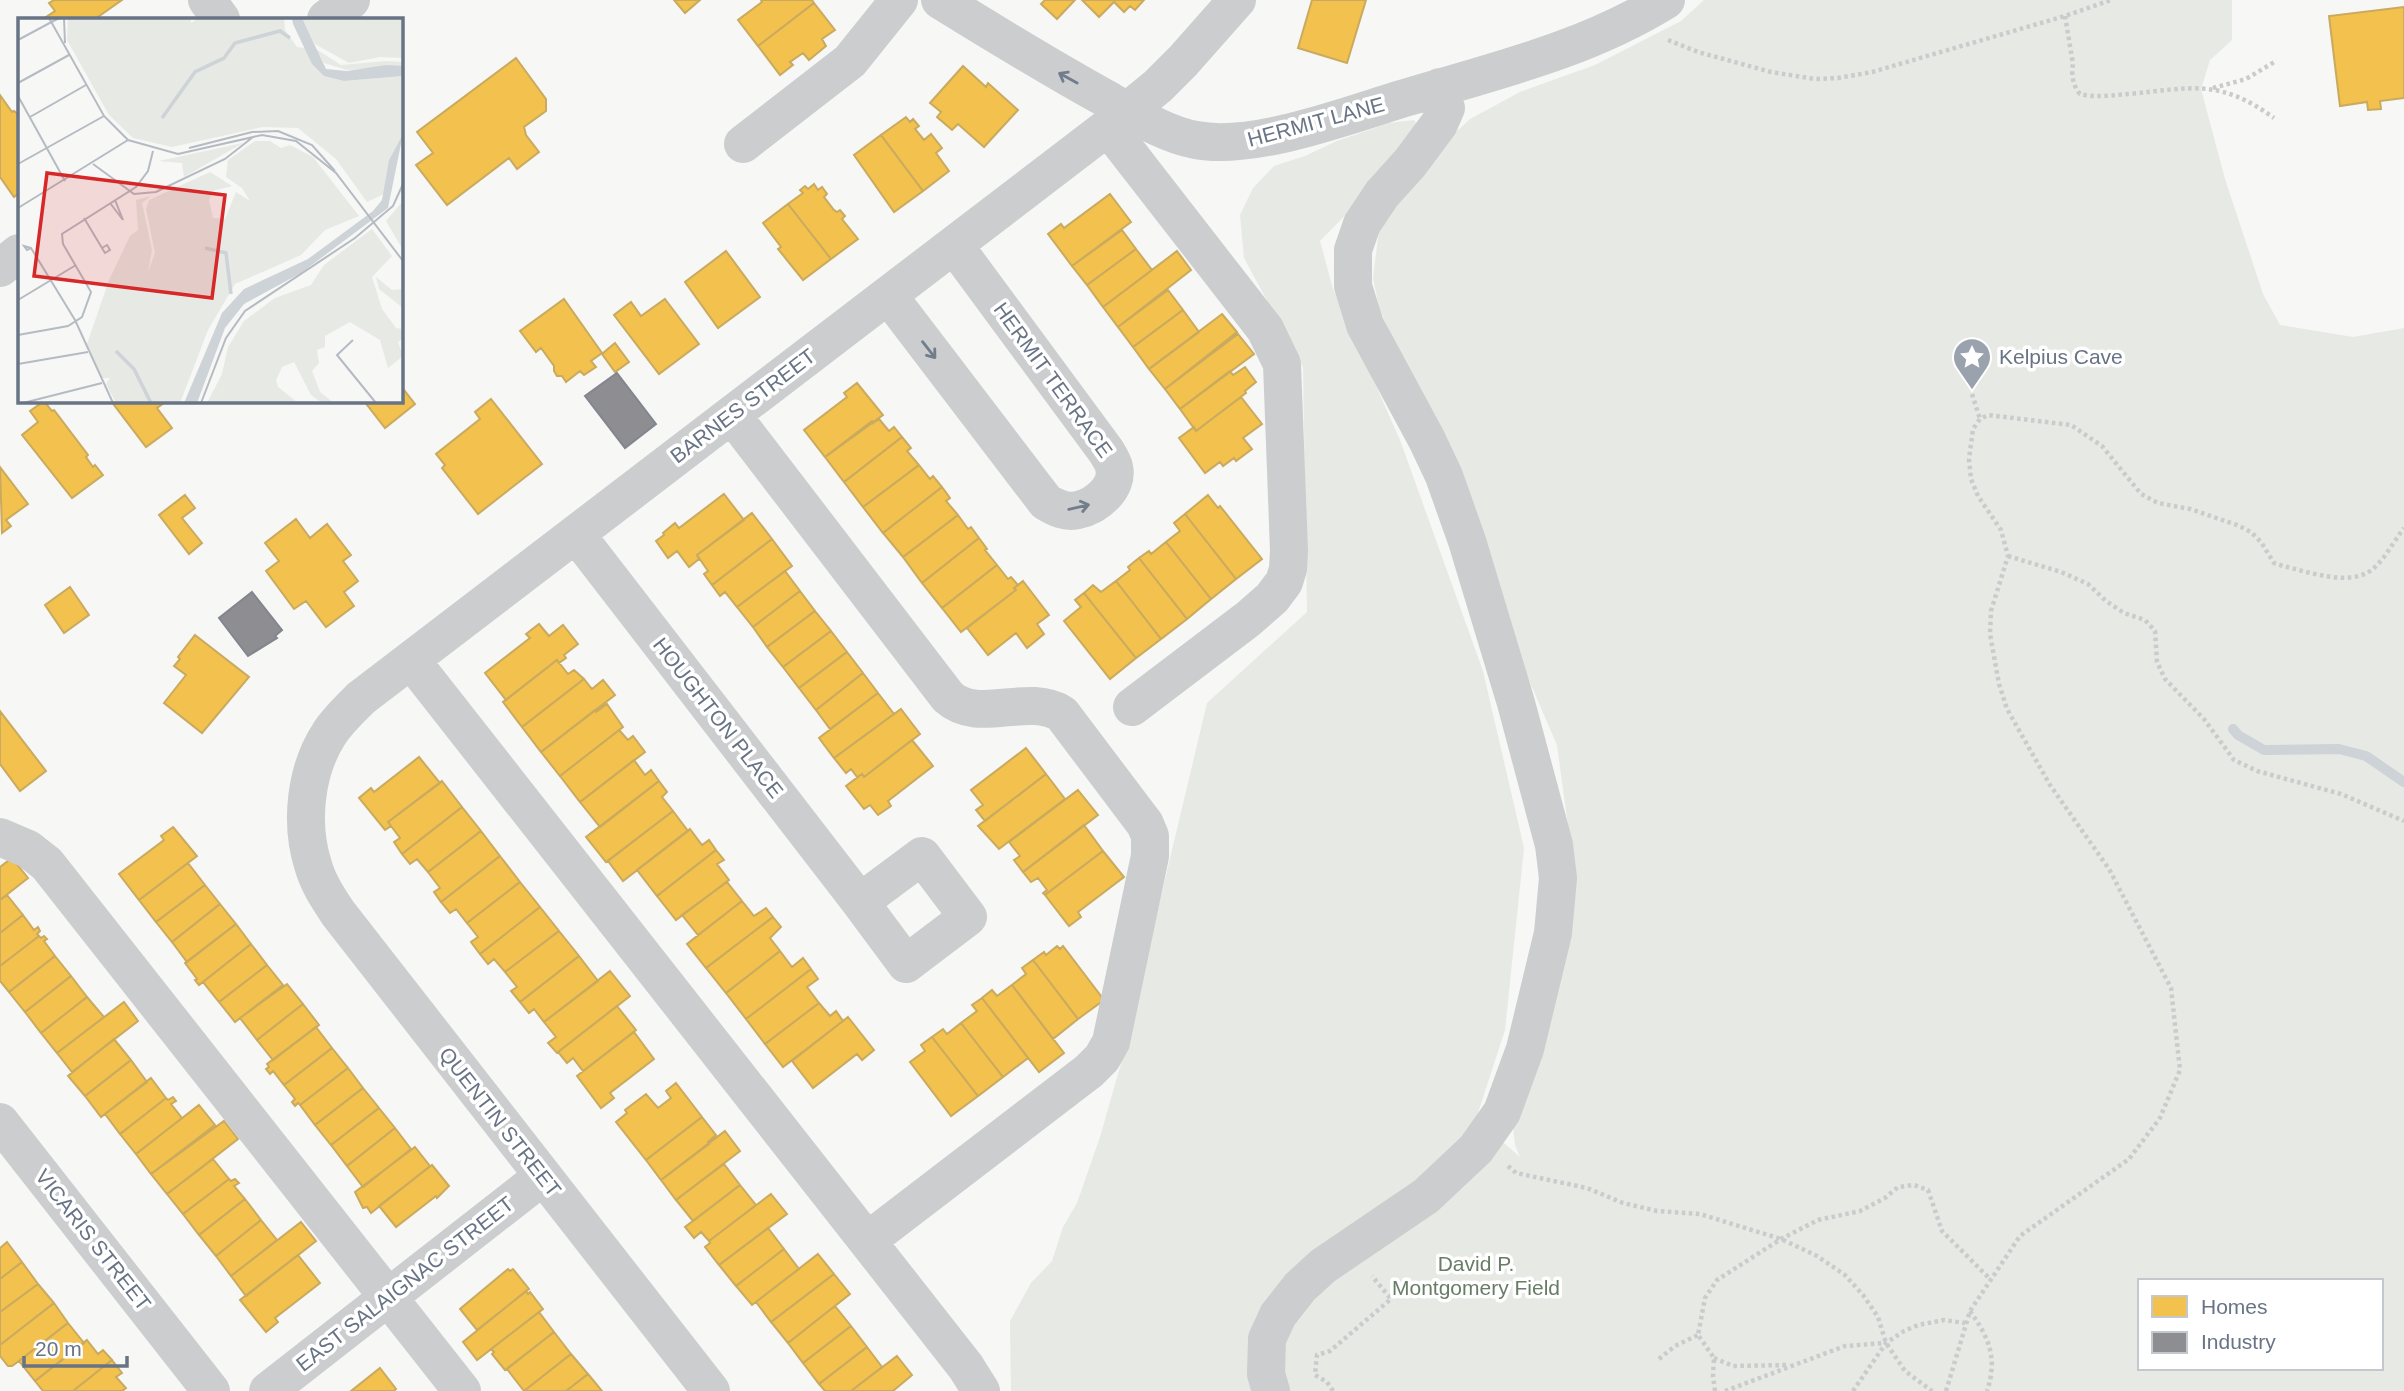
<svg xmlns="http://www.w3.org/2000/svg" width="2404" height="1391" font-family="Helvetica,sans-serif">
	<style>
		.green { fill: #e6e9e4; fill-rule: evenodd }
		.homes { fill: #f2c14e; stroke: #c9aa5e; stroke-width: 2 }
		.industry { fill: #8d8d92; stroke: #82868e; stroke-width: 2 }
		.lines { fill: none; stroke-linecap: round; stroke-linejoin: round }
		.stream { stroke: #cdd3d7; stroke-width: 10 }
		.path { stroke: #cacbcc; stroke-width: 4.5; stroke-dasharray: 3.5 3.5; stroke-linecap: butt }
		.minor { stroke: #cccdcf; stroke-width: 38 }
		.oneway { stroke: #727d8c }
		.labels { text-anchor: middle; stroke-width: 7; stroke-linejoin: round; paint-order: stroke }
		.street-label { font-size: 21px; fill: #687485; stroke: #fff }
		.poi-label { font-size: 21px; fill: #687485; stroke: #fff; text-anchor: start }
		.park-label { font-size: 21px; fill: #687c66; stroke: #fff }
		.inset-river { fill: none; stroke: #cdd3d7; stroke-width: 3.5 }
		.inset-road { fill: none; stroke: #b5bbc2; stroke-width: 2 }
		.view { fill: #d62828; fill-opacity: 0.15; stroke: #d62828; stroke-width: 3.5 }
		.inset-edge { fill: none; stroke: #687485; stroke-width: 3.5 }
	</style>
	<rect width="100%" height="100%" fill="#f7f7f6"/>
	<!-- green -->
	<path class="green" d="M1704,0h528v40l-22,20 -9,29 24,90 38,115 17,31 73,12 51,-9v1063h-1393l-1,-70 21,-38 21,-22 11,-34 14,-24 23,-66 22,-77 85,-357 100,-91 -4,-245 -59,-109 -4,-43 13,-27 21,-22 31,-10 32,-15 52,-18 25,-3 6,10 1,8 -101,103 13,48 67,151 83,231 41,177 -19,182 -29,89 44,38 -5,-12 -2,-19 63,-241 -19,-140 -29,-67 -123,-315 -25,-52 -7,-33 6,-48 51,-74 40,-37 50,-27 75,-27 86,-44zM2140,1281h241v87h-241z"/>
	<!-- homes -->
	<path class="homes" d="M54,0h68l-27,19h-52l12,-8 -6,-8z
		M674,0h26l-15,13z
		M761,0h51l2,3 -56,43 -20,-26 24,-18z
		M1045,0h30l-18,19 -16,-15z
		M1082,0h62l-9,10 -5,-4 -6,6 -10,-10 -15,15z
		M1312,0h54l-19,63 -49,-15z
		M814,3l21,27 -13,9 4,7 -17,14 -6,-7 -13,9 3,3 -13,10 -22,-29z
		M2404,7v91l-24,3 1,8 -13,1 -1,-8 -27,4 -11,-90z
		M516,58l30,41v12l-22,16 2,8 13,17 -22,17 -8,-11 -62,47 -31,-40 17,-12 -16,-21z
		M963,66l23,21 2,-4 30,27 -34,37 -26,-23 -6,6 -15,-13 4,-5 -11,-9z
		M0,95l12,17 2,-1 5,4v78l-5,4 -14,-20z
		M906,117l4,5 3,-3 6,7 -4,3 9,11 7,-6 11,14 -6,5 13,18 -26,20 -42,-56z
		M881,135l42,56 -29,21 -40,-57z
		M814,184l4,6 4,-3 5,7 -3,3 10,13 3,2 3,-2 5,6 -3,3 16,20 -27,20 -43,-55 15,-11 -3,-3 5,-4 3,3z
		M1110,194l21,28 -59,44 -24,-32 13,-10 3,4z
		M788,204l43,55 -28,21 -25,-31 3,-2 -18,-24z
		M1122,230l14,19 -49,36 -15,-19z
		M1136,249l16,21 -49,37 -16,-22z
		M726,251l34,46 -42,31 -33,-46z
		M1177,251l14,19 -73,57 -15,-20z
		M1168,290l15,20 -50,37 -15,-20z
		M564,299l38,54 -11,8 5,6 -12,8 -4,-4 -14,11 -4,-6h-5l-3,-5v-5l-13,-18 -5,4 -16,-21z
		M665,299l34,45 -40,30 -45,-59 17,-13 10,14z
		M1183,310l16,22 -50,37 -16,-22z
		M1222,314l15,18 -72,57 -16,-20z
		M1238,334l16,20 -74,55 -15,-20z
		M615,343l14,19 -14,10 -13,-18z
		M1245,367l11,15 -11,9 1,2 -50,38 -16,-22 50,-38 3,4z
		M857,383l26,32 -58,42 -21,-27 43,-33 -3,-4z
		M401,386l14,18 -30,24 -21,-27h37z
		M1241,397l21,27 -19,14 9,11 -16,12 -2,-3 -11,8 -3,-4 -15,11 -26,-35 15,-11 2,4z
		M491,399l51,65 -64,50 -36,-46 3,-3 -9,-11 44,-35 -5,-7z
		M44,401l8,10 2,-1 34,45 -2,2 7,10 2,-2 8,10 -31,23 -50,-63 16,-13 -8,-11z
		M111,401h56l-10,7 15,20 -26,19z
		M879,419l10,12 5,-4 8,10 -58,45 -19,-25 47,-36 1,2z
		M902,437l9,11 -4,3 12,14 -56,42 -19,-25z
		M919,465l11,14 3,-3 9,11 -59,46 -20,-26z
		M0,467l28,37 -22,16 5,6 -9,7z
		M942,487l8,11 -4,3 12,14 -55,42 -20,-24z
		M724,494l20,26 -47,35 2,4 -10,8 -12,-16 -9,7 -12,-17 8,-6 -1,-2 12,-10 4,5z
		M185,495l10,13 -13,10 20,25 -13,11 -30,-39z
		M1208,495l10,13 2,-2 42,53 -26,20 -51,-65z
		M752,513l20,26 -60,46 -8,-11 4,-3 -11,-16z
		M1185,514l51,65 -25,20 -45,-57 14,-11 -6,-8z
		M958,515l10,14 3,-2 8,11 -57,45 -19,-26z
		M296,519l14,19 17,-14 24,31 -8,6 15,20 -14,11 10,14 -28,21 -20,-26 -12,8 -28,-38 13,-10 -14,-18z
		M979,538l8,11 -2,1 12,15 -55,43 -20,-25z
		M772,539l20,27 -55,41 -12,-15 -5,4 -8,-11z
		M1166,542l45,57 -24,20 -48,-61 10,-7 2,3z
		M1139,558l48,61 -26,20 -45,-58 14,-11 -2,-3z
		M997,565l11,14 3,-2 7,8 -4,3 2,2 -55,42 -19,-24z
		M785,571l15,20 -47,36 -16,-20z
		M1023,581l26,34 -12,9 7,10 -17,14 -11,-15 -28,22 -21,-27 49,-38 -2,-2z
		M1116,581l45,58 -25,19 -52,-65 9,-8 8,7z
		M70,587l19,28 -25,18 -19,-28z
		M800,591l15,20 -48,36 -14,-20z
		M1084,593l52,65 -26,21 -46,-58 17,-14 -6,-7z
		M815,611l16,20 -48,36 -16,-20z
		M539,624l10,12 14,-11 15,19 -14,11 2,3 -7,5 -2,-3 -51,40 -21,-27 45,-35 -4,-4z
		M831,631l16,21 -48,36 -16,-21z
		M195,635l54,42 -47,56 -38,-30 22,-28 -12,-9 6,-7 -2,-2z
		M847,652l16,21 -47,37 -17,-22z
		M557,660l11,14 6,-4 10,9 -62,48 -19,-25z
		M863,673l15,20 -48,36 -14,-19z
		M584,679l8,10 11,-9 12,15 -74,57 -19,-25z
		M878,693l16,21 -60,44 -15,-20z
		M607,704l16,23 -63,49 -19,-24 54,-42 1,2z
		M901,709l19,25 -56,43 -2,-3 -5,3 -6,-8 -5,4 -12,-15z
		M0,711l46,60 -26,20 -20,-27z
		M619,730l9,10 5,-4 12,16 -65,50 -20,-26z
		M912,740l21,26 -45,35 3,5 -13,9 -8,-10 -6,4 -18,-23 16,-12 2,3z
		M1026,748l20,26 -61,47 -9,-11 7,-5 -12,-15z
		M419,757l21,26 -52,39 3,4 -6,4 -26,-32 12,-10 3,4z
		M634,760l11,15 6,-5 8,11 -59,46 -20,-25z
		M1046,774l19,25 -66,50 -21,-23z
		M442,781l20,26 -60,47 -8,-12 6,-4 -12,-16z
		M659,781l8,11 -5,5 11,14 -67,51 -20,-25z
		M1078,790l20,25 -75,57 -9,-12 6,-4 -11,-14z
		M462,807l19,24 -53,41 -11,-13 -7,5 -8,-10z
		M673,811l15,20 -65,50 -15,-20z
		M1084,825l19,26 -58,44 -2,-2 4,-3 -9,-12 -7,4 -8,-10z
		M173,827l24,29 -58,44 -20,-26 45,-34 -3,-4z
		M690,829l12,16 7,-5 7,10 -59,46 -20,-26z
		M481,831l19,25 -59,46 -7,-10 6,-4 -12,-16z
		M716,850l8,10 -7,4 12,16 -53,40 -19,-24z
		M1103,851l21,26 -46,35 3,5 -12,9 -24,-31z
		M500,856l20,26 -53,41 -11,-14 -6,4 -9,-11z
		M12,858l16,20 -28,22v-33z
		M188,863l17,22 -49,37 -17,-22z
		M520,882l20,25 -60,47 -9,-12 7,-5 -11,-14z
		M727,882l15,19 -44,34 -16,-20z
		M205,885l15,19 -48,38 -16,-20z
		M7,895l16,20 -23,18v-33z
		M742,901l12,15 12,-8 7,9 -67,51 -19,-24z
		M220,904l16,20 -49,38 -15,-20z
		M540,907l19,24 -54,41 -11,-13 -6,5 -8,-10z
		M23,915l11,15 4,-3 2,4 -3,3 2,2 -39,30v-33z
		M773,917l8,10 -11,11 10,13 -54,42 -20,-25z
		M236,924l15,20 -52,41 -4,-5 2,-1 -12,-16z
		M559,931l20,25 -59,46 -9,-11 6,-4 -12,-15z
		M39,936l2,2 3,-2 3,3 -3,2 11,15 -46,36 -9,-11v-15z
		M251,944l16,21 -48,37 -16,-20z
		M1057,946l3,3 3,-3 41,54 -26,19 -45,-59 11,-8 2,3z
		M780,951l12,16 11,-9 8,11 -65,50 -20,-26z
		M55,956l16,20 -46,36 -16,-20z
		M579,956l19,25 -54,41 -10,-13 -5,4 -9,-11z
		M1033,960l45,59 -25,20 -41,-54 14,-11 -4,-6z
		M267,965l16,20 -48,37 -16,-20z
		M811,969l7,10 -11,8 12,16 -54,41 -19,-25z
		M610,971l20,25 -73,57 -9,-10 8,-6 -12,-15z
		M71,976l16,21 -46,36 -16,-21z
		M287,984l16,20 -46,36 -17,-22z
		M1012,985l52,68 -25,19 -57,-74 10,-8 5,6z
		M87,997l17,20 -47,36 -16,-20z
		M982,998l46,60 -25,19 -42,-54 16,-12 -5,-6z
		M124,1002l14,19 -66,51 -15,-19z
		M819,1003l11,13 6,-5 7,10 -60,46 -18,-23z
		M303,1004l16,21 -46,35 -16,-20z
		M617,1006l19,24 -53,41 -10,-13 -6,5 -9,-11z
		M848,1017l26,33 -12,10 -5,-6 -44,34 -21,-27z
		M961,1023l42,54 -25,19 -46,-59 11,-8 4,5z
		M316,1027l16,21 -48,37 -11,-14 -3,3 -4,-5 3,-2 -2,-3z
		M634,1032l20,27 -44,34 4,5 -13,10 -24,-32z
		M932,1037l46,59 -27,20 -41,-54 15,-11 -4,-6z
		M114,1039l17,21 -46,36 -17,-20z
		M332,1048l16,20 -48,37 -2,-2 -3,3 -3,-4 3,-3 -11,-14z
		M131,1060l16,22 -46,35 -16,-21z
		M348,1068l15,20 -48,37 -15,-20z
		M151,1078l15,20 -46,36 -15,-20z
		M676,1083l26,34 -56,43 -30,-38 11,-9 -2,-3 21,-16 12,14 13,-10 -5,-7z
		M363,1088l16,20 -48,37 -16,-20z
		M173,1097l3,4 -5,3 11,14 -46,36 -16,-20 46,-36 2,2z
		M199,1105l16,20 -64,49 -15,-20z
		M379,1108l16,20 -48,38 -16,-21z
		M702,1117l14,18 -8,7 1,2 -48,36 -15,-20z
		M224,1121l14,18 -71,55 -16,-20z
		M395,1128l16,21 -48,38 -16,-21z
		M725,1131l15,20 -64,49 -15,-20z
		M415,1147l15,19 -59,47 -4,-6 -4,1 -8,-16z
		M213,1159l16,20 -46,35 -16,-20z
		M724,1164l16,21 -47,36 -17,-21z
		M432,1165l17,21 -12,12 -1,-2 -40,31 -17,-21z
		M229,1179l2,2 4,-2 4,4 -5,3 11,13 -46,36 -16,-21z
		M740,1185l16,20 -47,36 -8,-9 -7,6 -9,-11z
		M771,1194l16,20 -68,51 -14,-18 5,-4 -1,-2z
		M245,1199l16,21 -45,36 -17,-21z
		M261,1220l16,20 -46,36 -15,-20z
		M301,1222l15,19 -70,55 -15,-20z
		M768,1228l16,21 -48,37 -17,-21z
		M7,1242l15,20 -22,17v-31z
		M784,1249l15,20 -47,36 -16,-19z
		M818,1254l16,20 -63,48 -15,-20z
		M298,1255l22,28 -45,35 3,4 -12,10 -26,-32z
		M22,1262l16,22 -38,28v-33z
		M508,1269l2,2 3,-2 16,20 -52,41 -17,-21z
		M834,1274l16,20 -62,49 -17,-21z
		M38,1284l16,19 -54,42v-33z
		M526,1291l2,3 2,-2 13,17 -66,51 -14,-18z
		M54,1303l14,20 -49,38 -7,5h-4l-8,-10v-11z
		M835,1306l16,20 -48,37 -15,-20z
		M539,1312l15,20 -49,38 -13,-16 2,-2 -3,-3z
		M68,1323l16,20 -49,38 -16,-20z
		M851,1326l16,21 -48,37 -16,-21z
		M554,1332l17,22 -47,37 -17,-22z
		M87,1340l11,14 5,-4 9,10 -39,31h-30l-8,-10z
		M867,1347l15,20 -31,24h-26l-6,-7z
		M571,1354l17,20 -22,17h-42z
		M897,1356l15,19 -19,16h-42z
		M112,1360l10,13 -6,4 10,11 -4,3h-49z
		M380,1368l16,21 -2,2h-43z
		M588,1374l14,17h-36z"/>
	<!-- industry -->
	<path class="industry" d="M617,373l39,51 -31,24 -40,-52z
		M252,592l30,38 -7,6 2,2 -29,18 -29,-38z"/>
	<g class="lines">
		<!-- stream -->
		<path class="stream" d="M2233,729l5,6 26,15 75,-1 27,7 38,26"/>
		<!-- path -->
		<path class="path" d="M2065,16l8,48c-2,11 0,22 7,30 15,4 34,1 49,0 62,-6 90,-16 145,24
			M1668,40l30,12 73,20 44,7 23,-1 34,-6 193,-56 46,-16
			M2213,88l33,-9 30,-18
			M1972,394l8,25
			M2008,556l53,16 27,12 18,17 18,12 21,7 10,11 2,31 8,17 39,40 30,41 23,11 84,23 63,27
			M1508,1166l8,7 71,15 36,15 34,8 43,3 81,25 36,17 28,19 18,20 15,22 8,26 19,28 27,20
			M1970,1311c19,27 28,47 17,80
			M1714,1358l19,8 55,-1
			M1659,1359l16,-13 23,-11
			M1333,1391l-6,-9 -12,-7 2,-20 13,-4 61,-52 -19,-23
			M1715,1391l-2,-15 1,-18 -16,-23 7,-37 12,-18 64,-41 37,-19 42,-9 25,-13 13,-11 16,-2 14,5 14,41 48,48
			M1725,1391l120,-45 41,-3
			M1853,1391l33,-48 18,-12 14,-6 26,-5 21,3
			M1946,1391l24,-80 50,-75 109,-77 31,-41 20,-48 -9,-82 -62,-119 -59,-84 -43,-76 -8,-25 -9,-50 1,-23 17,-55 -7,-26 -23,-34 -7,-17 -2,-20 4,-30 7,-10 8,-4 83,10 31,21 39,48 17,9 32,6 47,16 14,7 10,10 13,21 9,3c26,6 69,22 91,2 12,-11 20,-27 30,-40"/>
		<!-- minor -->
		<path class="minor" d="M207,0l14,19
			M940,0c55,34 109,67 165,98 28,16 59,36 91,42 56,11 147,-23 202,-40 92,-28 186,-49 268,-100
			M326,19l25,-19
			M1108,127l157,202 17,35 7,187 -1,18 -4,13 -12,16 -24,21 -116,88
			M743,144l107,-83 49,-61
			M0,268l19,-15
			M888,295l158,207c10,6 20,11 32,8 19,-4 41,-23 36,-43 -1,-5 -5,-11 -8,-16l-152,-206
			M732,415l216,282c31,28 79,-5 114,17l83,110 5,12v20l-39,186 -9,16 -13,13 -222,170
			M576,534l284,368
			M411,660l555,707 15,24
			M0,837l28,12 19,15 415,527
			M922,856l46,61 -62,47 -46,-62z
			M0,1122l211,269
			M268,1391l274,-214
			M711,1391l-373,-478c-10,-15 -20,-30 -25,-48 -13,-41 -8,-94 16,-131 8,-13 21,-25 32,-36l747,-571 50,-41 25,-25 54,-61
			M1271,1391l-5,-17 1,-35 11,-24 22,-28 23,-21 103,-70 50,-47 26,-37 23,-63 28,-116 5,-55 -4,-33 -38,-142 -49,-162 -23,-65 -17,-36 -62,-115 -12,-39v-36l9,-26 20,-30 28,-31 29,-39 7,-16 -6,-21"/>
	</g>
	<!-- one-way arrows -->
	<defs><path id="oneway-shaft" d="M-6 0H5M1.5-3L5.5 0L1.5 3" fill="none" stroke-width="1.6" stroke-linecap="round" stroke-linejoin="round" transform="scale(1.75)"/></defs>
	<g class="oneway">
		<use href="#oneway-shaft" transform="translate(1068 78) rotate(-151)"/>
		<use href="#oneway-shaft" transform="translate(929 350) rotate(52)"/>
		<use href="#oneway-shaft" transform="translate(1079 507) rotate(-13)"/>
	</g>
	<!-- icons -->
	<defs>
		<symbol id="sight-pin" viewBox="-11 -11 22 30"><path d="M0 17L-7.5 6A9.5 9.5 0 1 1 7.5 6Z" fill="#9aa2ad" stroke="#fff"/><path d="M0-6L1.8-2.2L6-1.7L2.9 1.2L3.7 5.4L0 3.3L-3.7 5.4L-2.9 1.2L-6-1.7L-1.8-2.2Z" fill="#fff"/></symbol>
	</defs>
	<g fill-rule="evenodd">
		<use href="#sight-pin" x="1950" y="335" width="44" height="60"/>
	</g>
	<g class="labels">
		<!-- street labels -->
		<g class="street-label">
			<text transform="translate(1316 122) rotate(-15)" y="7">HERMIT LANE</text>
			<text transform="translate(1053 380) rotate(54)" y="7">HERMIT TERRACE</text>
			<text transform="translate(743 406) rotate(-37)" y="7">BARNES STREET</text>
			<text transform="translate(718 718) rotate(52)" y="7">HOUGHTON PLACE</text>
			<text transform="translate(500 1122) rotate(52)" y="7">QUENTIN STREET</text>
			<text transform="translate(93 1240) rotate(52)" y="7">VICARIS STREET</text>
			<text transform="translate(405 1284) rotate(-38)" y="7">EAST SALAIGNAC STREET</text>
		</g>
		<!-- poi labels -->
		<g class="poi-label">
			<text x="1999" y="364">Kelpius Cave</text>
		</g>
		<!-- park labels -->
		<g class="park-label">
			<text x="1476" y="1271">David P.<tspan x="1476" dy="24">Montgomery Field</tspan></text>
		</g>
	</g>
	<!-- overview -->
	<g transform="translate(18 18)">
		<rect width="385" height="385" fill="#f7f7f6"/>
		<path d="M50,0h123v5l8,-5h85l1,12 12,17 8,1 19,28 20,5 59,-5v58l-14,26 -5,34 -17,8 -31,-43 -38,-31 -35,-1 -91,20 -39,-9 -24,-23 -42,-75zM385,0v40l-23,-1 -31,6 -34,-19 -13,-25zM298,31l25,16 46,-4 16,1v4l-56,4 -23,-7zM237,123h15l11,7 9,-3 23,12 46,59 -34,14 -24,25 -66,29 -27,46 -28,73h-64l-10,-19 4,-6h-8l-15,-34 22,-64 21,-44 8,-6 -2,-30 15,-4 -9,7 10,47 -4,22 7,-19 -9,-44 3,-9 61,-28 22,14 -19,5 -4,9 4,18 12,1 11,-27 14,9 -8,-13 -16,-11 2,-17zM225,125l-59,34 -2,-14 -23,-2zM385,183v49l-17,-29zM354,211l20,27 -20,21 10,32 14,19 7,1v10l-5,3 5,14 -15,12 -8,-28 -30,-18 -25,14v11l-8,3 2,13 -7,8 8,21 14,11h-12l-11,-8 -17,-33 -12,5 -6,13 2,7 20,16h-91l15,-29 6,-27 16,-26 31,-23 36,-13 13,-20zM358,259l16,13 11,-1v19l-24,-19z" fill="#e6e9e4"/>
		<path d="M284,0l24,51 21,2 39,-6 17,1v10l-59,5 -20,-5 -12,-12 -19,-40 -1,-6zM385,116l-15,74 -87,65 -57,31 -19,24 -28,75h-13l38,-90 22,-24 64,-30 65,-48 9,-11 7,-40z" fill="#cdd3d7"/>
		<path class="inset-river" d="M144,100l33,-46 29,-14 11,-15 45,-12 10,7M187,230l21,5 5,41M98,333l18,18 17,34"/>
		<path class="inset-road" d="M31,0l55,98 24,24 50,14 84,-19 34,6 40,32 67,88M46,0l1,25M0,22l41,-22M0,65l51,-28M0,78l47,85M12,99l56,-32M171,130l63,-16 26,-1 34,14 23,26M0,146l86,-48M75,146l41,30 22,-2 69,-33 28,-22M92,185l13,17 -8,-20M0,190l110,-68M66,200l18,30M89,227l3,5 -5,3 -3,-5zM13,230l-7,-2 3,4 4,-2 44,72 38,83M0,282l58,-35M0,317l50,-9 14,-9 9,-25 -28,-48 -1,-10 74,-47 12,-16 5,-20M335,322l-16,15 39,48M0,346l70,-12M5,385l79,-20M183,385l25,-65 19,-27 110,-73 38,-32 10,-22"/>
		<path class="view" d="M29,155l178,22 -13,103 -178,-22z"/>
		<rect width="385" height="385" class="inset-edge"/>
	</g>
	<!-- legend -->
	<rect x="2138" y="1279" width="245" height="91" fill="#ffffff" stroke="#c3c7ce" stroke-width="2"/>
	<rect x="2152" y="1296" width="35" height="21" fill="#f2c14e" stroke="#c3c7ce" stroke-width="2"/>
	<text x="2201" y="1314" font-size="21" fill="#687485">Homes</text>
	<rect x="2152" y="1332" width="35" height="21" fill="#8d8d92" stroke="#c3c7ce" stroke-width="2"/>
	<text x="2201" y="1349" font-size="21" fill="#687485">Industry</text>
	<!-- scale -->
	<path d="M24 1356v10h103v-10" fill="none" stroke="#687485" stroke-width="3.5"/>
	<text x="35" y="1356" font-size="21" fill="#687485" stroke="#ffffff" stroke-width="5" paint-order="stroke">20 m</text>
</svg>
